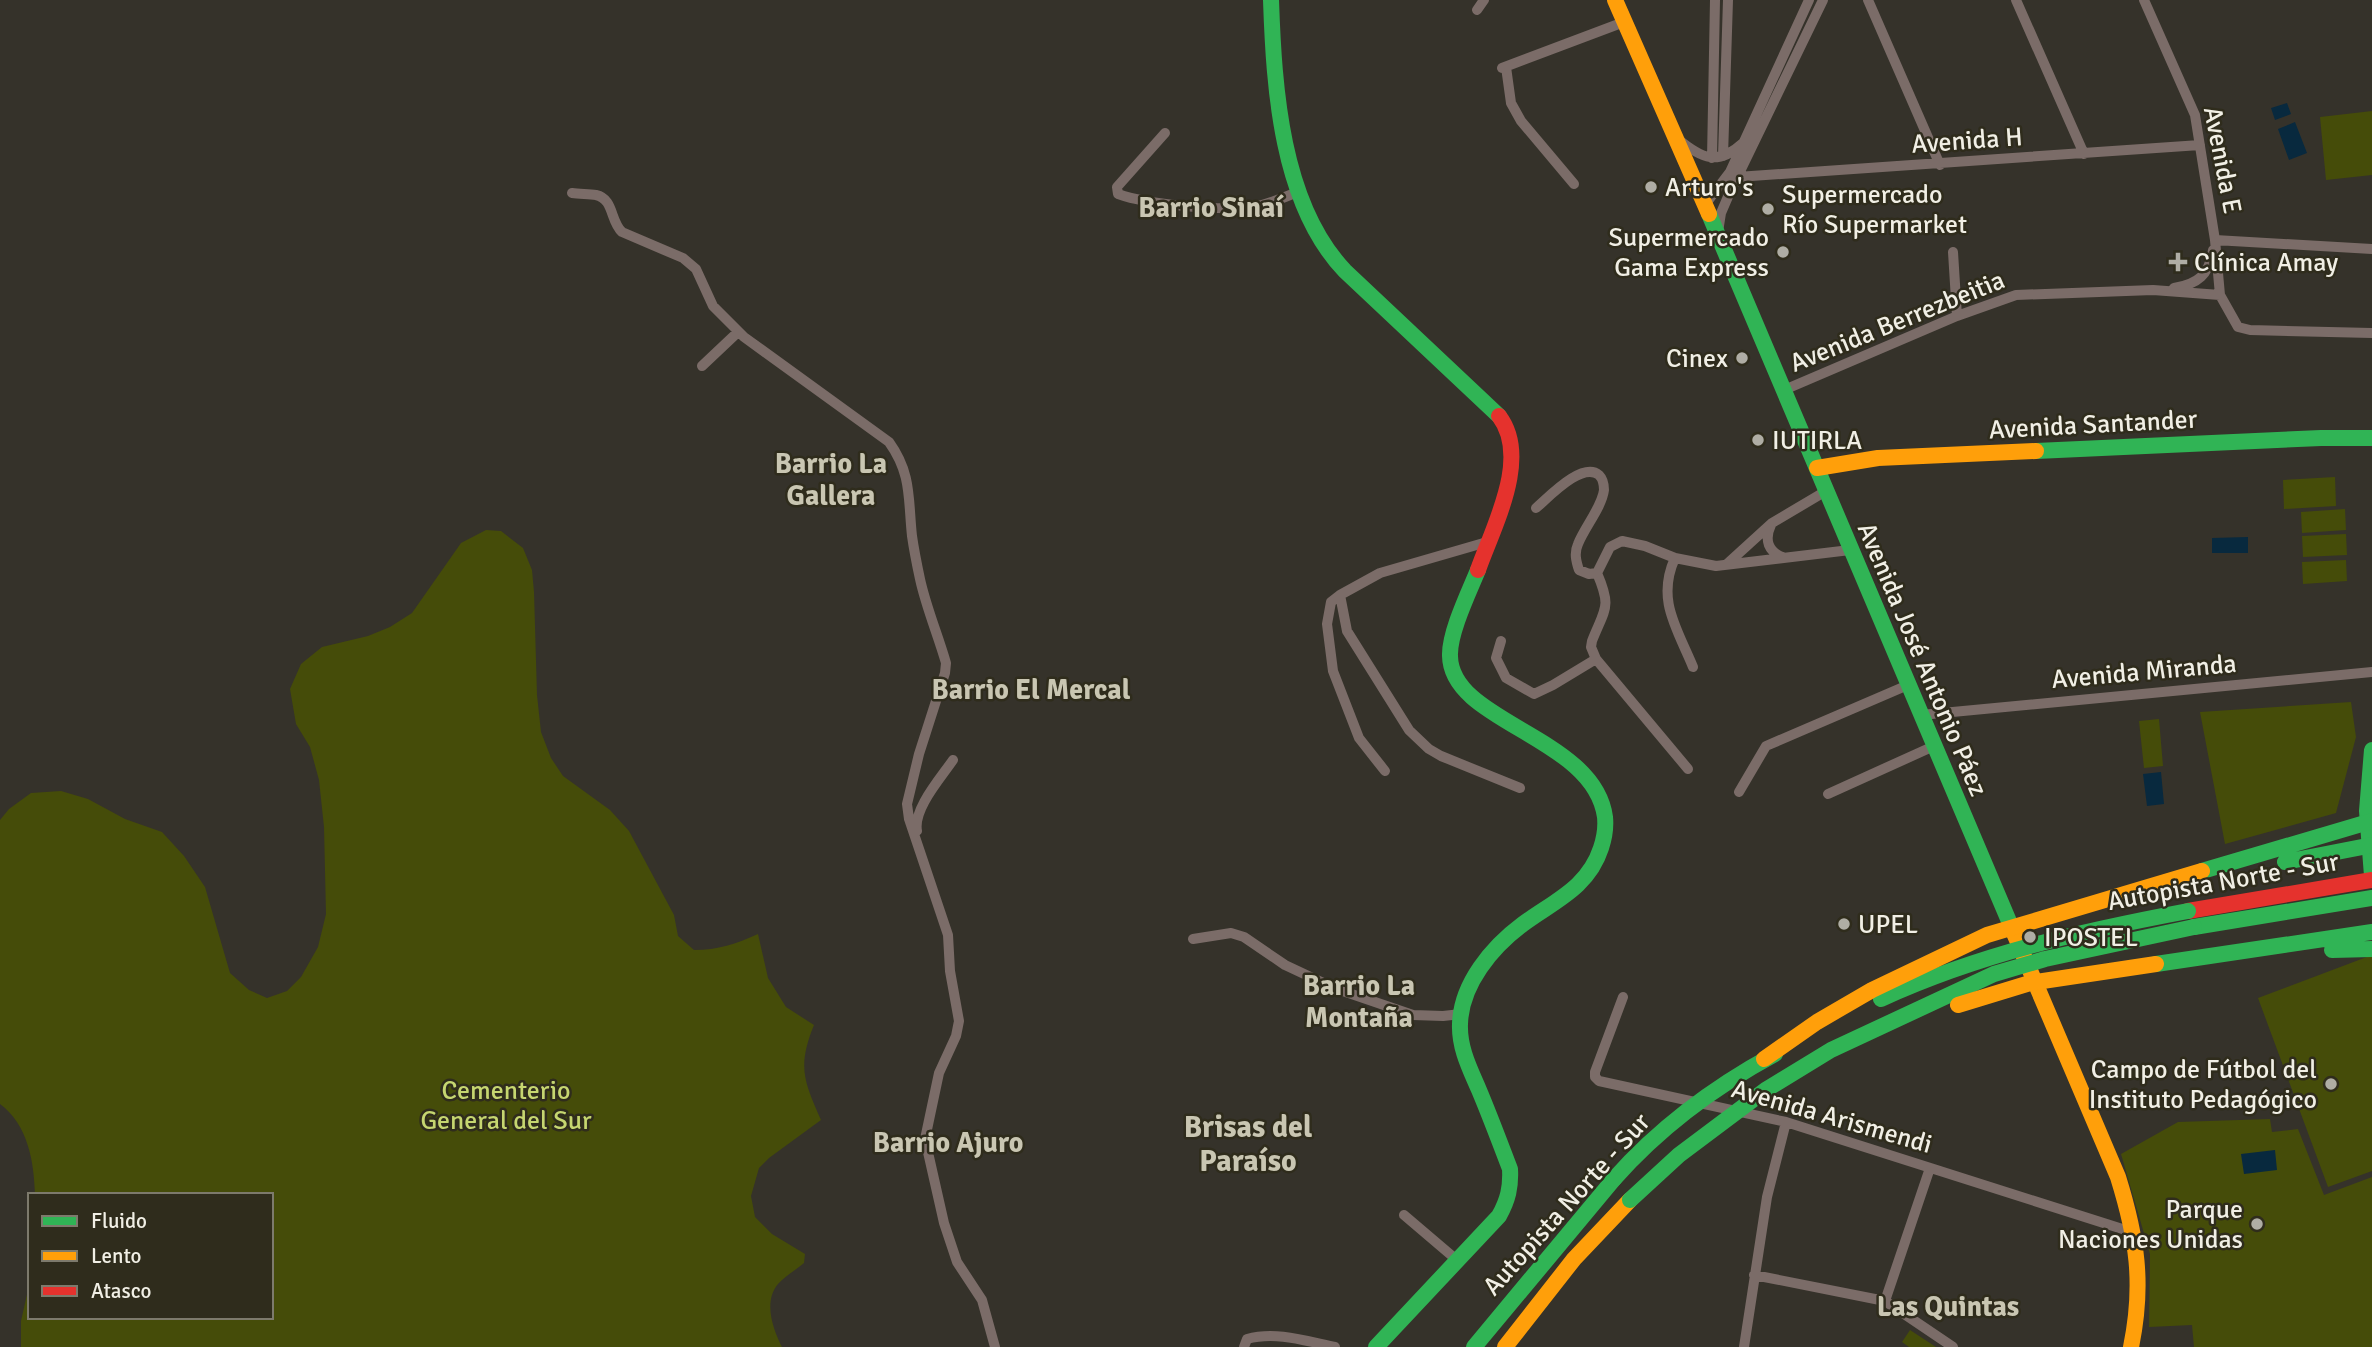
<svg xmlns="http://www.w3.org/2000/svg" width="2372" height="1347" font-family="Signika,sans-serif">
	<style>
		.green { fill: #454c09 }
		.water { fill: #08293e }
		.lines { fill: none; stroke-linecap: round; stroke-linejoin: round }
		.street { stroke: #7b6c68; stroke-width: 10 }
		.fast { stroke: #30b455; stroke-width: 16 }
		.slow { stroke: #ff9f0a; stroke-width: 16 }
		.jam { stroke: #e5322d; stroke-width: 16 }
		.fast-bridge { stroke: #30b455; stroke-width: 16 }
		.slow-bridge { stroke: #ff9f0a; stroke-width: 16 }
		.poi-dot { fill: #afada4; stroke: #2f2c1c; stroke-width: 2.5 }
		.labels { text-anchor: middle; stroke-width: 5; stroke-linejoin: round; paint-order: stroke }
		.street-label { font-size: 26px; fill: #f1efe5; stroke: #2f2c1c }
		.poi-label { font-size: 26px; fill: #f1efe5; stroke: #2f2c1c; text-anchor: start }
		.park-label { font-size: 26px; fill: #c6d670; stroke: #2f2c1c }
		.neighbourhood-label { font-size: 28px; font-weight: bold; fill: #c9c6b2; stroke: #2f2c1c }
		.quarter-label { font-size: 30px; font-weight: bold; fill: #c9c6b2; stroke: #2f2c1c }
	</style>
	<rect width="100%" height="100%" fill="#35322a"/>
	<!-- green -->
	<path class="green" d="M2372,111v64l-46,5 -6,-63z
		M2335,477l1,29 -52,3 -1,-29z
		M2345,509l1,21 -44,3 -1,-21z
		M486,530l15,1 22,17 9,22 2,22 3,103 4,37 10,26 12,18 47,34 19,21 45,84 4,21 16,14c24,0 42,-6 64,-16l10,44 18,29 28,18c-17,42 -10,56 7,95l-52,38 -10,10 -8,28 4,21 17,17 33,20 -1,9c-8,7 -19,13 -26,21 -15,18 -5,45 4,63h-761v-26l9,-40v36h241v-122h-236c-1,-34 -7,-70 -35,-91v-284l9,-11 22,-16 30,-2 27,8 37,20 37,13 22,24 21,31 25,86 19,17 18,8 20,-7 14,-14 17,-30 8,-33 -2,-87 -5,-47 -9,-33 -14,-23 -6,-35 11,-25 21,-17 46,-11 22,-9 22,-14 49,-70z
		M2346,534l1,21 -44,2 -1,-21z
		M2346,560l1,21 -44,3 -1,-22z
		M2351,702l5,35 -20,76 -111,31 -25,-132z
		M2159,719l4,47 -19,2 -5,-47z
		M2372,955v216l-44,16 -70,-189z
		M2270,1119l2,13 26,-3 26,66 48,-18v170h-178l-2,-22 -43,2 1,-73 -29,-100 57,-32z
		M1910,1330l26,17h-27l-7,-5z"/>
	<!-- water -->
	<path class="water" d="M2287,103l4,11 -16,6 -4,-12z
		M2295,122l12,31 -18,7 -11,-31z
		M2248,537v16h-36v-15z
		M2161,772l3,32 -17,2 -4,-32z
		M2275,1150l2,20 -33,4 -3,-20z"/>
	<g class="lines">
		<!-- street -->
		<path class="street" d="M1868,0l72,165
			M2016,0l68,154
			M2144,0l51,115 20,125 5,55 18,32 12,3 122,3
			M1477,10l7,-10
			M1506,67l5,36 10,18 53,63
			M1502,68l122,-46
			M1165,133l-48,54 1,7c31,11 101,17 134,13 16,-2 32,-10 46,-15
			M1678,139c24,20 40,27 65,4
			M1723,156l5,-156
			M1712,158l3,-158
			M1737,177l463,-32
			M572,193c8,1 17,1 24,2 18,4 14,26 26,37l61,26 13,11 17,37 31,31 145,105c23,32 19,57 23,94 2,14 5,29 8,43 6,28 18,56 26,84l-1,10 -26,81 -12,50 2,15 39,116 2,36 9,50 -3,15 -17,37 -14,66 19,84 13,39 25,38 13,47
			M1704,206l26,-34 79,-172
			M1718,232l3,-19 9,-21 93,-192
			M2215,240l157,9
			M1953,252l4,64
			M2174,288c24,-4 35,-13 39,-38
			M702,366l36,-34
			M1784,390l173,-74 59,-21 137,-5 67,5
			M1536,508c12,-10 46,-47 63,-33 4,4 5,10 5,15 -2,17 -20,38 -26,54 -4,9 -2,17 1,26l10,4 8,-1 13,-26 12,-6 23,5 30,12 41,8 134,-16
			M1771,525c-7,15 -3,27 13,33
			M1675,558c-19,42 2,70 18,109
			M1727,564l45,-41 54,-32
			M1597,573c15,35 8,35 -5,68l-1,6 5,12 92,110
			M1340,595l7,36 62,99 20,19 12,7 79,32
			M1501,641l-5,17 10,20 28,16 19,-9 43,-26
			M1921,715l451,-43
			M1385,771l-26,-33 -26,-67 -6,-47 4,-22 9,-7 40,-22 107,-31
			M1739,792l27,-46 142,-61
			M1828,794l106,-48
			M917,831c-4,-22 23,-52 36,-71
			M1193,939l38,-6 13,4 41,28 49,23 79,27 30,1 18,-2
			M1623,997l-28,75v5l4,4 187,41 349,111
			M1404,1215l54,46
			M1754,1275l131,26 68,46
			M1885,1301l45,-133
			M1244,1347l3,-8c29,-8 59,2 88,8
			M1744,1347l23,-150 19,-75"/>
		<!-- fast -->
		<path class="fast" d="M1271,0c3,88 10,204 74,271l154,145
			M1709,214l305,719
			M2036,451l285,-13h51
			M2372,750l-5,61 5,65
			M2194,927l178,-29
			M2332,950l40,-1
			M2156,964l216,-32
			M1376,1347l123,-131c9,-16 12,-29 11,-47 -10,-26 -20,-53 -31,-79 -9,-21 -20,-42 -19,-66 1,-40 32,-77 63,-100 31,-23 65,-36 78,-76 3,-9 5,-21 4,-31 -11,-81 -154,-94 -155,-161 -1,-23 19,-64 28,-86
			M1474,1347l140,-168"/>
		<!-- slow -->
		<path class="slow" d="M1615,0l94,214
			M1817,468l61,-10 158,-7
			M2014,933l104,244c19,61 26,107 13,170
			M1505,1347l69,-88 56,-59"/>
		<!-- jam -->
		<path class="jam" d="M1478,570c15,-43 53,-112 21,-154
			M2188,911l184,-31"/>
		<!-- fast-bridge -->
		<path class="fast-bridge" d="M2285,862l87,-17
			M2202,871l170,-50
			M1881,999c98,-45 201,-68 307,-88
			M1614,1179c46,-52 100,-92 161,-125
			M1630,1200l49,-45 88,-66 64,-39 163,-76 51,-15 149,-32"/>
		<!-- slow-bridge -->
		<path class="slow-bridge" d="M1958,1005l72,-22 126,-19
			M1764,1059l53,-37 55,-32 115,-55 215,-64"/>
	</g>
	<!-- markers -->
	<g class="poi-dot">
		<circle cx="1651" cy="187" r="7"/>
		<circle cx="1768" cy="209" r="7"/>
		<circle cx="1783" cy="252" r="7"/>
		<path d="M2174.5 251.5h7v7h7v7h-7v7h-7v-7h-7v-7h7z"/>
		<circle cx="1742" cy="358" r="7"/>
		<circle cx="1758" cy="440" r="7"/>
		<circle cx="1844" cy="924" r="7"/>
		<circle cx="2030" cy="937" r="7"/>
		<circle cx="2331" cy="1084" r="7"/>
		<circle cx="2257" cy="1224" r="7"/>
	</g>
	<g class="labels">
		<!-- street labels -->
		<g class="street-label">
			<text transform="translate(1967 140) rotate(-4)" y="9">Avenida H</text>
			<text transform="translate(2223 160) rotate(79)" y="9">Avenida E</text>
			<text transform="translate(1897 321) rotate(-22)" y="9">Avenida Berrezbeitia</text>
			<text transform="translate(2093 424) rotate(-3)" y="9">Avenida Santander</text>
			<text transform="translate(1923 659) rotate(67)" y="9">Avenida José Antonio Páez</text>
			<text transform="translate(2144 671) rotate(-5)" y="9">Avenida Miranda</text>
			<text transform="translate(2223 881) rotate(-10)" y="9">Autopista Norte - Sur</text>
			<text transform="translate(1832 1116) rotate(16)" y="9">Avenida Arismendi</text>
			<text transform="translate(1566 1204) rotate(-48)" y="9">Autopista Norte - Sur</text>
		</g>
		<!-- poi labels -->
		<g class="poi-label">
			<text x="1665" y="196">Arturo's</text>
			<text x="1782" y="203">Supermercado<tspan x="1782" dy="30">Río Supermarket</tspan></text>
			<text x="1769" y="246" text-anchor="end">Supermercado<tspan x="1769" dy="30">Gama Express</tspan></text>
			<text x="2194" y="271">Clínica Amay</text>
			<text x="1728" y="367" text-anchor="end">Cinex</text>
			<text x="1772" y="449">IUTIRLA</text>
			<text x="1858" y="933">UPEL</text>
			<text x="2044" y="946">IPOSTEL</text>
			<text x="2317" y="1078" text-anchor="end">Campo de Fútbol del<tspan x="2317" dy="30">Instituto Pedagógico</tspan></text>
			<text x="2243" y="1218" text-anchor="end">Parque<tspan x="2243" dy="30">Naciones Unidas</tspan></text>
		</g>
		<!-- park labels -->
		<g class="park-label">
			<text x="506" y="1099">Cementerio<tspan x="506" dy="30">General del Sur</tspan></text>
		</g>
		<!-- neighbourhood labels -->
		<g class="neighbourhood-label">
			<text x="1211" y="217">Barrio Sinaí</text>
			<text x="831" y="473">Barrio La<tspan x="831" dy="32">Gallera</tspan></text>
			<text x="1031" y="699">Barrio El Mercal</text>
			<text x="1359" y="995">Barrio La<tspan x="1359" dy="32">Montaña</tspan></text>
			<text x="948" y="1152">Barrio Ajuro</text>
			<text x="1948" y="1316">Las Quintas</text>
		</g>
		<!-- quarter labels -->
		<g class="quarter-label">
			<text x="1248" y="1137">Brisas del<tspan x="1248" dy="34">Paraíso</tspan></text>
		</g>
	</g>
	<!-- legend -->
	<rect x="28" y="1193" width="245" height="126" fill="#2f2c1c" stroke="#7d7a6c" stroke-width="2"/>
	<rect x="42" y="1216" width="35" height="10" fill="#30b455" stroke="#7d7a6c" stroke-width="2"/>
	<text x="91" y="1228" font-size="21" fill="#f1efe5">Fluido</text>
	<rect x="42" y="1251" width="35" height="10" fill="#ff9f0a" stroke="#7d7a6c" stroke-width="2"/>
	<text x="91" y="1263" font-size="21" fill="#f1efe5">Lento</text>
	<rect x="42" y="1286" width="35" height="10" fill="#e5322d" stroke="#7d7a6c" stroke-width="2"/>
	<text x="91" y="1298" font-size="21" fill="#f1efe5">Atasco</text>
</svg>
